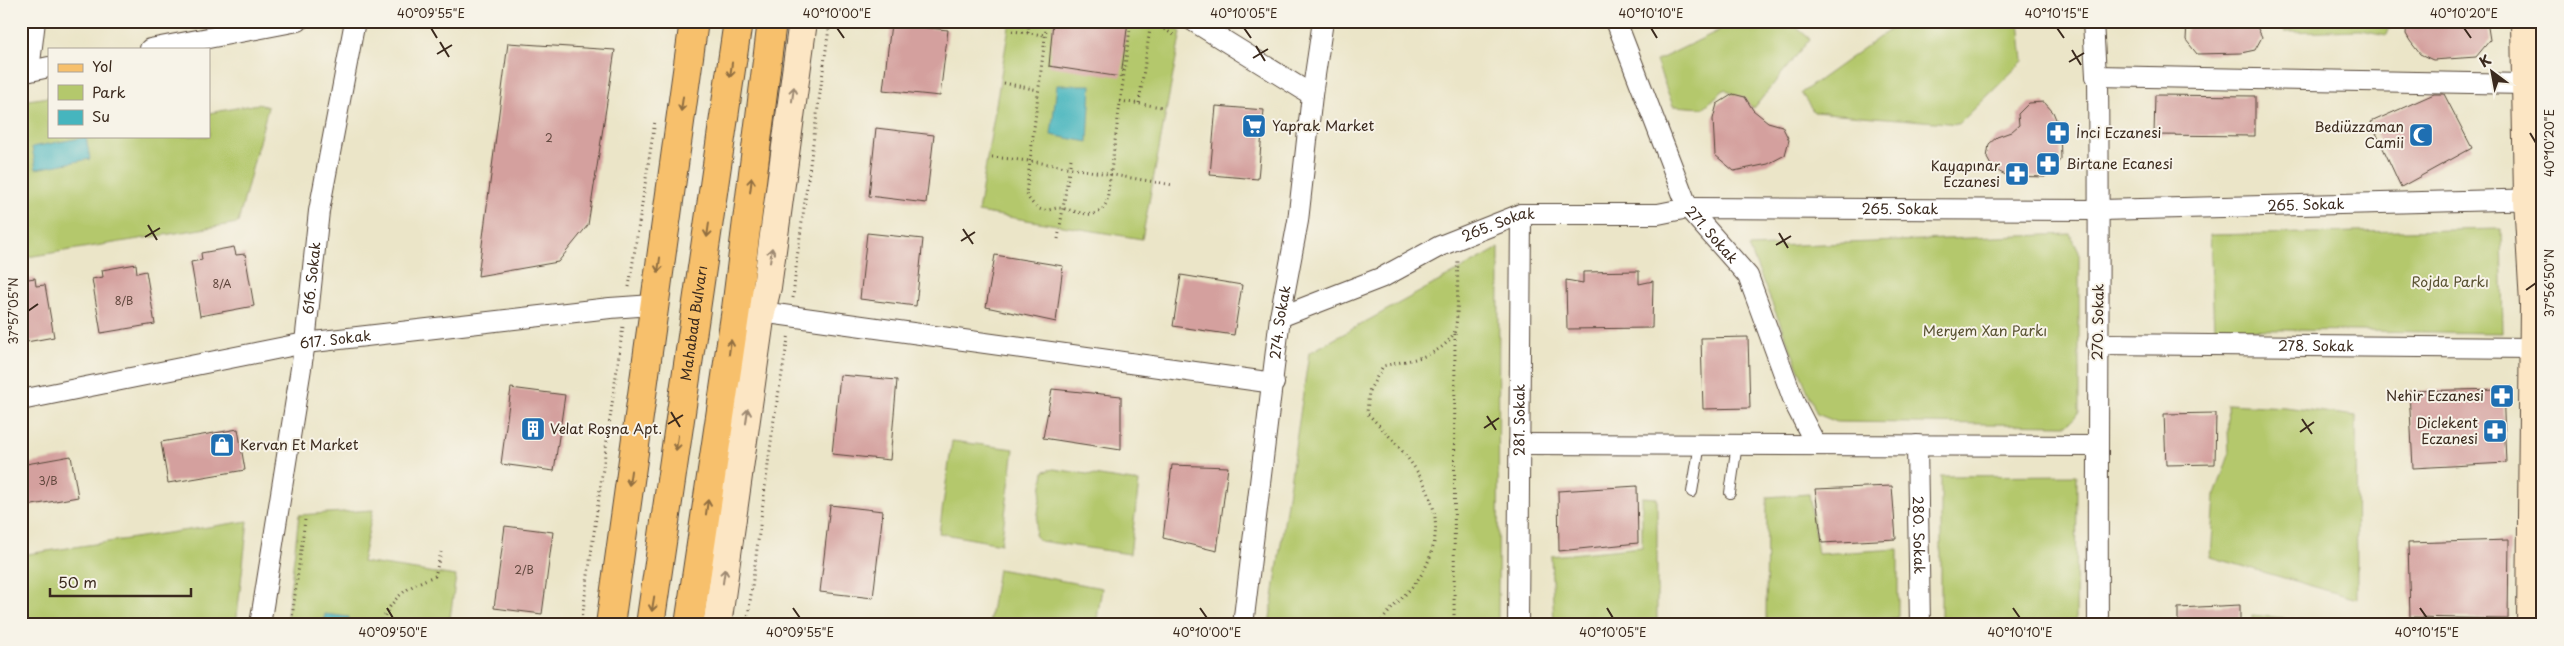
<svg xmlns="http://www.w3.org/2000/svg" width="2564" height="646" font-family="'Playpen Sans',sans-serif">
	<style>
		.green { fill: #b4c86c; stroke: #787945 }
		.water { fill: #46b5be; stroke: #40706e }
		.building { fill: #d4a09e }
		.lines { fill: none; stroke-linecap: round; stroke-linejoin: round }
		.lane-casing { stroke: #554638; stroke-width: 12 }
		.street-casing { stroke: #554638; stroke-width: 22 }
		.secondary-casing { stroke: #554638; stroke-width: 30 }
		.primary-casing { stroke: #554638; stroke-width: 30 }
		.path { stroke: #554638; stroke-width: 3; stroke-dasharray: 1 4; stroke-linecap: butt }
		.lane { stroke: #fff; stroke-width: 10 }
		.street { stroke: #fff; stroke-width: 20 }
		.secondary { stroke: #fce6c4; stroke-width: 28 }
		.primary { stroke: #f7c06c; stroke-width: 28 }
		.oneway { stroke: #906e41 }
		.oneway2 { stroke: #9c8871 }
		.ticks { fill: none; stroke: #3b2a1e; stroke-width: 2 }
		.labels { text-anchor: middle; stroke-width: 4; stroke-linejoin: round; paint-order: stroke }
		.number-label { font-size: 11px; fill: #61483e }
		.poi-label { font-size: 14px; fill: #3b2a1e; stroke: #f7f3e8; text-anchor: start }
		.street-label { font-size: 14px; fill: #3b2a1e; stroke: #f7f3e8 }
		.park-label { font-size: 14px; fill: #595232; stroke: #f7f3e8 }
		.neatline { fill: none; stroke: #3b2a1e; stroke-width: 2 }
		.ticks-label { font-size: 12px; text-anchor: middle; fill: #3b2a1e }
	</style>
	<rect width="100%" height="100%" fill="#f7f3e8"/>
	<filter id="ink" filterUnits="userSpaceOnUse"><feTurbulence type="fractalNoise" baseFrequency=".02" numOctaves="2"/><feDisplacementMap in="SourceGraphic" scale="10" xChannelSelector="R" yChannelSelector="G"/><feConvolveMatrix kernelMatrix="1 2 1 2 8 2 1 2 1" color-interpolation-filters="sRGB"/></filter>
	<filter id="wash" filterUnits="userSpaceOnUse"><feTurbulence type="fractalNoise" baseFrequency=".0096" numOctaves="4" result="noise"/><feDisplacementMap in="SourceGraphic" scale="20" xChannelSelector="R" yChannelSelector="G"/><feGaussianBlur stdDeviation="1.12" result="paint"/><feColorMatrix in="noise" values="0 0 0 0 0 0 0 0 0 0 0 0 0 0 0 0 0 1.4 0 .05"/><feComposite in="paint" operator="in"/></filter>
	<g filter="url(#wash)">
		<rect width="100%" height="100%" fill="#ebe5c8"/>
		<!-- green -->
		<path class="green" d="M1010,21h152l19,11 -39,207 -164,-27z
			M1717,21h72l21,18 -56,69 -29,-19 -22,19 -30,-2 -17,-45 64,-31z
			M1902,21h117l4,40 -64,63 -145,-12 -13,-19z
			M2279,21h113l-5,14 -27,-5 -75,2z
			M49,97v39h160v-23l49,-9 10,3 -30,116 -217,35v-157z
			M2501,229l2,104 -289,-4 -4,-94z
			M2070,234l9,18v161l-12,12 -230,-3 -20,-8 -68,-167z
			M1499,248l-1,377h-229l40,-272z
			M2227,404l58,3 71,9 1,183 -146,-42 4,-62 14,-40z
			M952,441l62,8 -13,95 -62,-11z
			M1054,469l85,13 -9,72 -90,-13 -5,-6 9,-64z
			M2077,475l-1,150h-135v-149z
			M1809,494l9,60 80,-5v69l-59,7h-73l1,-128z
			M1642,497l15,1v127h-103l-3,-69 91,-9z
			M373,510l-11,52 94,14 -7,49h-163l13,-110z
			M248,521l-12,104h-215v-70z
			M998,569l104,19 -6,37h-107z
			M2252,615l77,8 5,2h-82z"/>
		<!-- water -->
		<path class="water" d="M1057,85h34l-3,57 -37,-7z
			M86,137l4,22 -54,10 -4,-22z
			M325,614l24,3 -1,8h-25z"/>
		<g id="blocks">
			<!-- building -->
			<path class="building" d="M1053,21h75l-7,56 -72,-11z
				M2187,21h67l8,16 -7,13 -14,3 -44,1 -11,-14z
				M2407,21h80l3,19 -14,17 -43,3 -13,-6 -10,-13 -4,-7z
				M891,24l57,6 -8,66 -57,-6z
				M508,43l107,7 -27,175 -30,37 -80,14z
				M1733,94l12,3 8,13 15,12 14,4 7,14 -4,15 -17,9 -34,7 -19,-16 -2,-36 4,-15z
				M2434,94h10l28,54 -71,39 -30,-65z
				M2155,95l100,1v40l-101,-1z
				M2044,102l9,10 7,17 1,30 -16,18 -37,-1 -15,-7 -6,-11 2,-14 8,-7 14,-5 8,-7 -1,-11 11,-11z
				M1216,106l48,4 -6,69 -48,-4z
				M876,128l58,7 -8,68 -57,-7z
				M867,233l56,6 -7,67 -56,-7z
				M234,247l2,8 9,-1 9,52 -54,10 -9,-54 11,-2 -1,-7z
				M995,255l68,11 -7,56 -70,-15z
				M136,264l1,9 9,-2 9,53 -54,9 -9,-54 11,-2 -1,-7z
				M1639,271v13l14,-3 -1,47 -85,1 -1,-49 17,3v-11z
				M1181,275l61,10 -8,50 -61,-9z
				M35,278l1,8 9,-1 9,52 -33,6v-63z
				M1748,337l2,71 -47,1 -2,-71z
				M840,375l57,5 -7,80 -58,-6z
				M511,388l54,7 -11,76 -53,-7z
				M1052,389l69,7v54l-78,-12z
				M2503,389l3,74 -93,5 -4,-77z
				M2216,413l-1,51 -49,1 -2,-51z
				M238,429l7,41 -77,13 -7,-41z
				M71,456l7,41 -57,10v-42z
				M1172,465l56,2 -11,84 -54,-13z
				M1637,486l1,57 -79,8 -1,-60z
				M1892,486l4,53 -74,4 -7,-54z
				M830,505l53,6 -10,87 -53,-6z
				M505,526l48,6 -11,82 -48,-6z
				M2509,540l-1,79 -98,-2 -2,-74z
				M2240,605v20h-62v-17z"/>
		</g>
	</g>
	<g filter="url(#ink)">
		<use href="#blocks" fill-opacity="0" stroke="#554638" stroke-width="1"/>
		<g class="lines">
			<defs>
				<path id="lane" d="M1692,492l8,-48
					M1730,493l7,-49"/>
				<g id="street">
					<path d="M1193,21l119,74"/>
					<path id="s1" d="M1616,21l72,187 60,68 47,128 21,41"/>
					<path d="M2093,21l3,55 2,2c2,182 -1,365 0,547"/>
					<path d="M150,49l148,-28"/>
					<path d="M29,71l6,-50"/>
					<path d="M21,73l28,-6"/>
					<path d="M2096,76l429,8"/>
					<path d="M761,312l513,71"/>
					<path id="s2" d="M1280,317l103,-40 57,-31 81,-32h137l30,-6 412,2 443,-11"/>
					<path id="s3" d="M2097,344l436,4"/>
					<path id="s4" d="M21,400l284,-57 305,-35 43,-3"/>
					<path d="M1519,444l578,2"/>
					<path id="s5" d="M1917,445l3,180"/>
					<path id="s6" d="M260,625l45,-282 14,-132 36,-190"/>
					<path id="s7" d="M1243,625l37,-308 18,-96 14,-126 11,-74"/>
					<path id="s8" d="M1518,625l3,-411"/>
				</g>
				<path id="secondary" d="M2525,21l3,178 6,105 -3,321
					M717,625l44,-313 6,-25 36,-266"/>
				<g id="primary">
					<path d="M610,625l84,-604"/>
					<path id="s9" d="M650,625l88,-604"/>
					<path d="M689,625l47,-316 36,-288"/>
				</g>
			</defs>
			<!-- lane casing -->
			<use href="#lane" class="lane-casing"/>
			<!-- street casing -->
			<use href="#street" class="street-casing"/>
			<!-- secondary casing -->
			<use href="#secondary" class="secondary-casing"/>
			<!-- primary casing -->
			<use href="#primary" class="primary-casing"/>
			<!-- path -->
			<path class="path" d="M1047,21l-21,173c3,6 10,15 17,16 5,1 11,-2 16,-2 17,1 39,17 48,-7l24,-180
				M1151,22l25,14
				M1012,31l33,4
				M1028,33l1,-12
				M1004,83l34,7
				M1120,101l42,6
				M1139,103l12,-81
				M992,157l38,4 143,24
				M1058,239l13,-80
				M629,287l26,-166
				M793,298l4,-40 33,-237
				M291,625l14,-105
				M381,625c9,-27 28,-40 54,-49l6,-24
				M581,625l42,-299
				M747,625l27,-206 15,-86
				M1379,625c12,-19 32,-33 44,-53 36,-65 -13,-115 -56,-159l2,-22 14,-25c25,-6 57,-8 71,-33 5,-9 3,-60 4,-73
				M1454,625l1,-293"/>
			<!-- lane -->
			<use href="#lane" class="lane"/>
			<!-- street -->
			<use href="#street" class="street"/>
			<!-- secondary -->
			<use href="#secondary" class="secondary"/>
			<!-- primary -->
			<use href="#primary" class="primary"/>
		</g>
		<!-- one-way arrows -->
		<defs><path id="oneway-shaft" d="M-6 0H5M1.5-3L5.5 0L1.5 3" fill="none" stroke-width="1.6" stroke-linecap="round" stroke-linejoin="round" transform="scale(1.25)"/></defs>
		<g class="oneway">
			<use href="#oneway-shaft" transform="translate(731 70) rotate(98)"/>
			<use href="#oneway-shaft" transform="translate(682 104) rotate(98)"/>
			<use href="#oneway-shaft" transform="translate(751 185) rotate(-83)"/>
			<use href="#oneway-shaft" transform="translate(708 230) rotate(98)"/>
			<use href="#oneway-shaft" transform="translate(659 265) rotate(98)"/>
			<use href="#oneway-shaft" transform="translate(730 347) rotate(-82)"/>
			<use href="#oneway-shaft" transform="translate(677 443) rotate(98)"/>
			<use href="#oneway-shaft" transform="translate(630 478) rotate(98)"/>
			<use href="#oneway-shaft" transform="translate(707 507) rotate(-82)"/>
			<use href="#oneway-shaft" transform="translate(653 604) rotate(99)"/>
		</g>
		<g class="oneway2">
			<use href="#oneway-shaft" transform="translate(793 94) rotate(-82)"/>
			<use href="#oneway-shaft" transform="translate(771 255) rotate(-82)"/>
			<use href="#oneway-shaft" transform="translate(747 416) rotate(-82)"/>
			<use href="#oneway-shaft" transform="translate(724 576) rotate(-82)"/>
		</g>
	</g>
	<!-- ticks -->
	<path class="ticks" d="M431,28l6,10M837,28l7,10M1244,28l7,10M1651,28l6,10M2057,28l7,10M2464,28l7,10M440,42l9,15M1256,46l9,15M2072,50l9,15M437,54l15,-9M1253,58l15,-9M2069,62l15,-9M2530,133l6,10M148,225l9,15M963,229l10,15M1779,233l9,15M145,237l15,-9M961,241l14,-9M1776,245l15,-9M2526,290l10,-7M28,311l10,-7M671,412l9,15M1487,416l9,14M2302,419l10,15M668,424l15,-9M1484,428l15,-10M2300,432l14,-10M387,608l6,10M793,608l7,10M1200,608l7,10M1607,608l6,10M2013,608l7,10M2420,608l7,10"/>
	<!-- icons -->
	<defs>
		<symbol id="supermarket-square" viewBox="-11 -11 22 22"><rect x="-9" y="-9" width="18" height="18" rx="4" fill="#1f6fb2" stroke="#f7f3e8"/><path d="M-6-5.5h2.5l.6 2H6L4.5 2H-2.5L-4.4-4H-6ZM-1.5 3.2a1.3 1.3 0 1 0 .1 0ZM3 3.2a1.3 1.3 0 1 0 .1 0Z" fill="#fff"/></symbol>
		<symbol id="pharmacy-square" viewBox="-11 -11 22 22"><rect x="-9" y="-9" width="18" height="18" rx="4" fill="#1f6fb2" stroke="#f7f3e8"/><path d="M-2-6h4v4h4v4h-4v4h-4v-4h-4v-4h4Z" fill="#fff"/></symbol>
		<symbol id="mosque-square" viewBox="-11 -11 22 22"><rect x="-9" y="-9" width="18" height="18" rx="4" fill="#1f6fb2" stroke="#f7f3e8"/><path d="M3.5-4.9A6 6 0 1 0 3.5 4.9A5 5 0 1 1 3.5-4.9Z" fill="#fff"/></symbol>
		<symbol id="building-square" viewBox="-11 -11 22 22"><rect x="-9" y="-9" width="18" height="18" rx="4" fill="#1f6fb2" stroke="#f7f3e8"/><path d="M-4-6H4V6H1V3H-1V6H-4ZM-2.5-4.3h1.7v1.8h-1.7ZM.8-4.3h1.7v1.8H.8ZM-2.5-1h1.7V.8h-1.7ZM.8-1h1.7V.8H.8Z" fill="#fff"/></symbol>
		<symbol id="shop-square" viewBox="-11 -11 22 22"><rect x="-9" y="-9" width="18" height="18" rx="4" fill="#1f6fb2" stroke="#f7f3e8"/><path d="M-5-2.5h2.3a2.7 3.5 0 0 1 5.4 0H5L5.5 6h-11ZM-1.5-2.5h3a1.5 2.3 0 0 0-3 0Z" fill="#fff"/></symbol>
	</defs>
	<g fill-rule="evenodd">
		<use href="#supermarket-square" x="1240" y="112" width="28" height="28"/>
		<use href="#pharmacy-square" x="2044" y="119" width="28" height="28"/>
		<use href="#mosque-square" x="2407" y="121" width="28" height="28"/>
		<use href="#pharmacy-square" x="2034" y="150" width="28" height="28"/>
		<use href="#pharmacy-square" x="2003" y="160" width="28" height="28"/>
		<use href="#pharmacy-square" x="2488" y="382" width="28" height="28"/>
		<use href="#building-square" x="519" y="415" width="28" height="28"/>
		<use href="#pharmacy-square" x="2481" y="417" width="28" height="28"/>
		<use href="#shop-square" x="208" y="431" width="28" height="28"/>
	</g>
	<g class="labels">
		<!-- number labels -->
		<g class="number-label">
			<text x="549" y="142">2</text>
			<text x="222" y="288">8/A</text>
			<text x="124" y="305">8/B</text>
			<text x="48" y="485">3/B</text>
			<text x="524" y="574">2/B</text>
		</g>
		<!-- poi labels -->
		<g class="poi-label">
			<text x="1272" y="131">Yaprak Market</text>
			<text x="2404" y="132" text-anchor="end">Bediüzzaman<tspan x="2404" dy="16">Camii</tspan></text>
			<text x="2076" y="138">İnci Eczanesi</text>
			<text x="2066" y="169">Birtane Ecanesi</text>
			<text x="2000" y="171" text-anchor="end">Kayapınar<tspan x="2000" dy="16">Eczanesi</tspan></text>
			<text x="2484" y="401" text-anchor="end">Nehir Eczanesi</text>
			<text x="2478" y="428" text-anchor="end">Diclekent<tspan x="2478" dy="16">Eczanesi</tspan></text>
			<text x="550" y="434">Velat Roşna Apt.</text>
			<text x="240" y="450">Kervan Et Market</text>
		</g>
		<!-- street labels -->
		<g class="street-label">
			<text dy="5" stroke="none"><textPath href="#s2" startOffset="1048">265. Sokak</textPath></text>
			<text dy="5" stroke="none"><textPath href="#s2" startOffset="642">265. Sokak</textPath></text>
			<text dy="5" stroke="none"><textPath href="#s2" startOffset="238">265. Sokak</textPath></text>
			<text dy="5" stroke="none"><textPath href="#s1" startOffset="236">271. Sokak</textPath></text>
			<text dy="5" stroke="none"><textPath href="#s6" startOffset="351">616. Sokak</textPath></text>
			<text transform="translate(2098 322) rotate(-89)" y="5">270. Sokak</text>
			<text dy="5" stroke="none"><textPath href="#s9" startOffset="305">Mahabad Bulvarı</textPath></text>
			<text dy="5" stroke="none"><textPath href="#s7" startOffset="305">274. Sokak</textPath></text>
			<text dy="5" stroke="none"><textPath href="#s4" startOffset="320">617. Sokak</textPath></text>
			<text dy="5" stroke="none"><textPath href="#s3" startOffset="219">278. Sokak</textPath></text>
			<text dy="5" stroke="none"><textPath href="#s8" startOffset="205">281. Sokak</textPath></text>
			<text dy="5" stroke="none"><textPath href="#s5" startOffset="90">280. Sokak</textPath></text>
		</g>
		<!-- park labels -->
		<g class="park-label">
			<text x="2450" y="287">Rojda Parkı</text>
			<text x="1985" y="336">Meryem Xan Parkı</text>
		</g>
	</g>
	<!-- margin -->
	<rect width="2564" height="646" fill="none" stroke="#f7f3e8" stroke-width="55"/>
	<!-- legend -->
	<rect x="48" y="48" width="162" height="90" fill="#f7f3e8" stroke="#aca397"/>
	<rect x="58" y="64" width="25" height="8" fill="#f7c06c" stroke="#aca397"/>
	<text x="92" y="72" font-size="15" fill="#3b2a1e">Yol</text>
	<rect x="58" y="85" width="25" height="15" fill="#b4c86c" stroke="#aca397"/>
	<text x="92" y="98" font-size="15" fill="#3b2a1e">Park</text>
	<rect x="58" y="110" width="25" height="15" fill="#46b5be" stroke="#aca397"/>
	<text x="92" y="122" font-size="15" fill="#3b2a1e">Su</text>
	<!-- north arrow -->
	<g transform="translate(2492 72) rotate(328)" stroke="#f7f3e8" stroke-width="4" paint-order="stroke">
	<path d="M0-4L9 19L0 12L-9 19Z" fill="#3b2a1e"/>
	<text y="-8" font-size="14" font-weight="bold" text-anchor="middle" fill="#3b2a1e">K</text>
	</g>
	<!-- scale -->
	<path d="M50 588v8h141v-8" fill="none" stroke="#3b2a1e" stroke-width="2.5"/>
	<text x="58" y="588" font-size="15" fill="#3b2a1e" stroke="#f7f3e8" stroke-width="4" paint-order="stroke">50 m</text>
	<rect x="28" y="28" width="2508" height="590" class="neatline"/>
	<g class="ticks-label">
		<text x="431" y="18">40°09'55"E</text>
		<text x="837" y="18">40°10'00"E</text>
		<text x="1244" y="18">40°10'05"E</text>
		<text x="1651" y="18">40°10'10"E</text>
		<text x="2057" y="18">40°10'15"E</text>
		<text x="2464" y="18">40°10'20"E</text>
		<text transform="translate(2550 143) rotate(-90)" y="4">40°10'20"E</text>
		<text transform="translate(2550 283) rotate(-90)" y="4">37°56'50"N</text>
		<text transform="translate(14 311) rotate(-90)" y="4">37°57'05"N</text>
		<text x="393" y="637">40°09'50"E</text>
		<text x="800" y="637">40°09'55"E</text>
		<text x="1207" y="637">40°10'00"E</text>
		<text x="1613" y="637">40°10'05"E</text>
		<text x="2020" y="637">40°10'10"E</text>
		<text x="2427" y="637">40°10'15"E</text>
	</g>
</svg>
